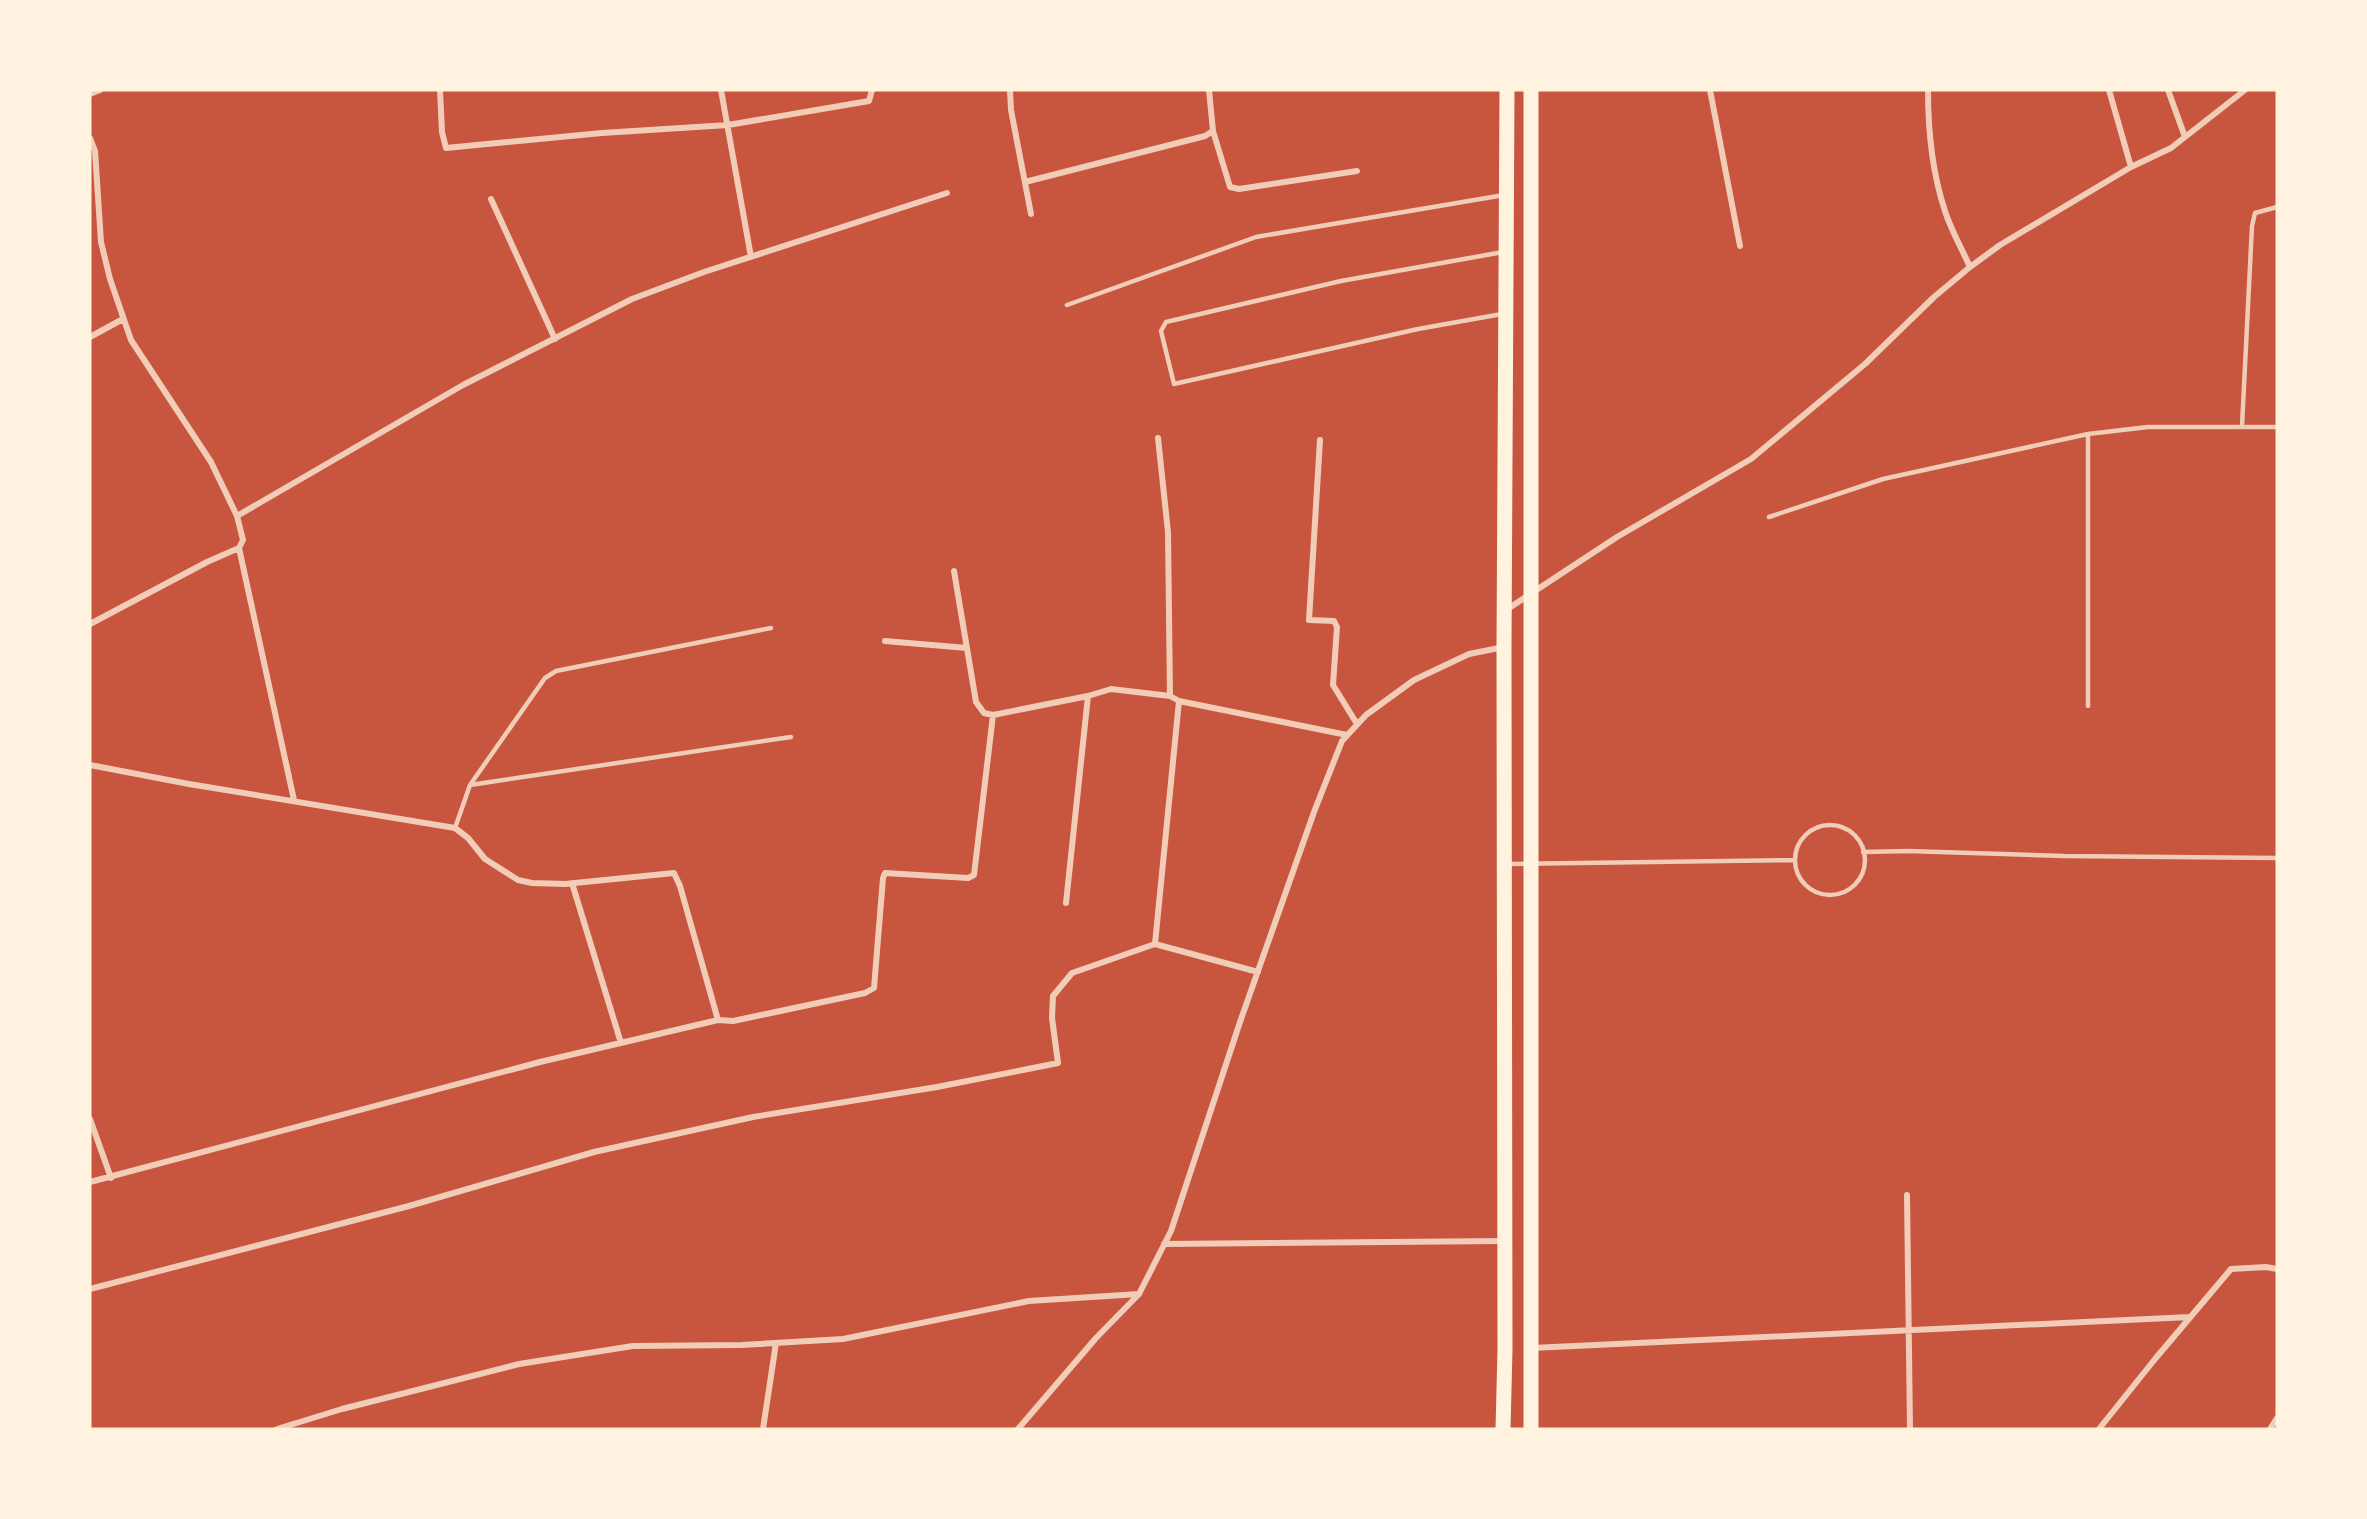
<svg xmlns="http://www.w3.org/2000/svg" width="2367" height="1519" font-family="'Noto Sans',sans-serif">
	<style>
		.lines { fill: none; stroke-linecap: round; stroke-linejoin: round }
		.service { stroke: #f1ccb7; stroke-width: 4.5 }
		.minor { stroke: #f1ccb7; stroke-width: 6 }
		.primary { stroke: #fff3e0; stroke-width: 15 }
	</style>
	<rect width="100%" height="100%" fill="#c8553d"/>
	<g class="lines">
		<!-- service -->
		<path class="service" d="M1067,305l189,-68 248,-42
			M1502,314l-84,15 -244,55 -13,-53 5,-9 175,-41 162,-29
			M2242,426l10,-200 3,-13 22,-6
			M2088,434v272
			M1769,517l114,-38 205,-45 60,-7h129
			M470,785l321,-48
			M1795 860a35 35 0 1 1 70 0a35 35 0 1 1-70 0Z
			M455,828l15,-43 75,-107 11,-7 215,-43
			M1863,852l45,-1 156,5 213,2
			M1507,864l288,-4"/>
		<!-- minor -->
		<path class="minor" d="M440,90l2,42 4,16 156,-15 126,-8 141,-24 3,-11
			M721,90l30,167
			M1010,90l1,20 20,104
			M1710,90l30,156
			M1928,90c0,41 4,82 17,121 6,19 17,38 25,56
			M2109,90l22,77
			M2168,90l17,47
			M90,94l10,-4
			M1213,131l17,56 9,2 118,-18
			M90,138l5,13 6,91 9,37 21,61 80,122 26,54 6,24 -4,8 -32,14 -117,62
			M1025,182l180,-46 8,-5 -4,-41
			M491,199l64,140
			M90,337l33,-18
			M1158,438l10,94 2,164
			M1320,440l-11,180 25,1 3,6 -4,58 24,39
			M237,516l226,-131 169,-86 72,-27 243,-79
			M239,548l55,252
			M954,571l22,131 8,11 9,2 95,-19 23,-7 59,7 9,5 168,34
			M1506,610l111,-73 134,-78 114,-95 69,-67 36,-30 30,-22 131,-78 40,-19 74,-58
			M885,641l82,7
			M90,765l99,19 266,44 13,10 17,21 33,21 14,3 33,1 109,-11 6,13 38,134
			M572,883l49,160
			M1066,903l22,-207
			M1155,944l24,-243
			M90,1119l21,59
			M90,1182l450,-120 178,-42 15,1 132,-28 9,-5 9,-110 2,-5 83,5 6,-3 19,-160
			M1907,1195l3,234
			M1164,1244l341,-3
			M90,1289l319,-83 185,-54 159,-35 184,-30 121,-24 -6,-45 1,-22 19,-23 83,-29 103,28
			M1532,1348l658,-31
			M277,1429l65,-20 177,-45 114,-18 108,-1 102,-6 186,-38 110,-7
			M763,1429l13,-86
			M1018,1429l78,-91 43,-44 32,-63 69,-209 74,-210 28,-71 24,-26 48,-35 55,-26 35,-7
			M2099,1429l56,-70 76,-90 35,-2 11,2
			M2270,1429l7,-11"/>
		<!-- primary -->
		<path class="primary" d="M1503,1429l2,-80 -1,-702 3,-557
			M1531,1429v-1339"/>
	</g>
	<!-- border -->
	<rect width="2367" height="1519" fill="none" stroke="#fff3e0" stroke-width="183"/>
</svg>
